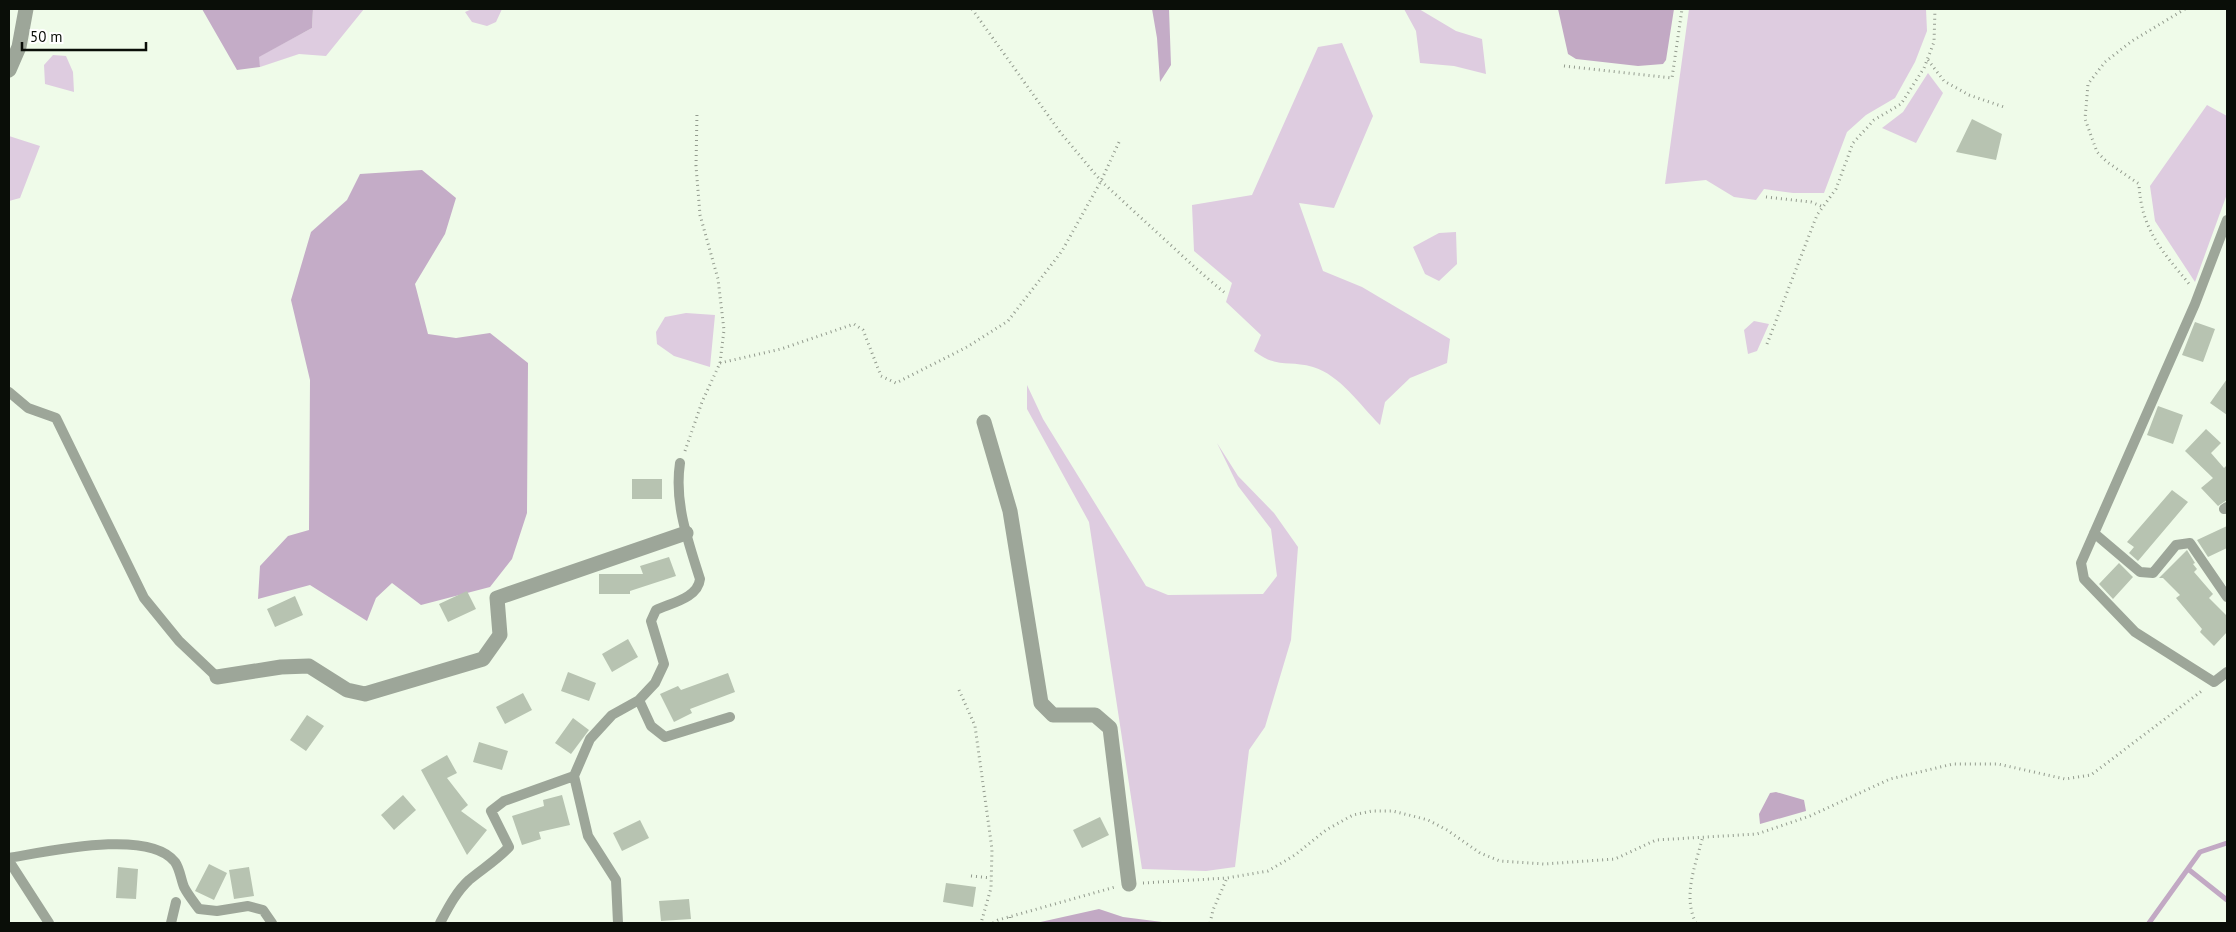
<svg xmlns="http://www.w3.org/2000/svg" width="2236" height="932" font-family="'PT Sans',sans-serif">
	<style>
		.green { fill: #decce0 }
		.forest { fill: #c4acc7 }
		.water { fill: #c2a9c4 }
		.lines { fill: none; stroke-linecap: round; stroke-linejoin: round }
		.stream { stroke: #c2a9c4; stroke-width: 5 }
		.building { fill: #b7c3b1 }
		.path { stroke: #939b8e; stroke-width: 3; stroke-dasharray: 1 4; stroke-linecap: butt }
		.service { stroke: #9da699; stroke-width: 10 }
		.minor { stroke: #9da699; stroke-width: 15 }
		.tertiary { stroke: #9da699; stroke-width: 15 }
	</style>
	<rect width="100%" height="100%" fill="#effbe9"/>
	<!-- green -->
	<path class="green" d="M313,9h51l-38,47 -27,-2 -39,13 -2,-10 54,-29z
		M472,9h30l-6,13 -9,4 -15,-4 -7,-10z
		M1404,9h15l37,22 26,8 4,35 -32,-8 -34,-3 -4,-32z
		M1689,9h237l1,22 -12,31 -20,36 -29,17 -19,17 -23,61h-31l-29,-4 -8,11 -22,-3 -28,-17 -41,4z
		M1342,43l31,73 -39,92 -35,-5 24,68 39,16 88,52 -3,24 -37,15 -25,24 -5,23c-20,-20 -40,-50 -67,-58 -25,-7 -36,2 -59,-16l7,-16 -35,-33 6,-19 -38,-32 -2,-46 60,-10 66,-148z
		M53,55l13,1 7,16 1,20 -29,-8 -1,-19z
		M1928,73l15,20 -27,50 -34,-15 21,-16z
		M2207,105l20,11v78l-32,88 -40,-61 -5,-35z
		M9,136l31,10 -20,52 -11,3z
		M1456,232l1,32 -18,17 -14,-7 -12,-27 26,-14z
		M686,313l29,2 -5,52 -36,-11 -17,-12 -1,-12 9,-15z
		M1754,321l15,3 -12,27 -9,3 -4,-24z
		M1027,385l16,34 103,167 22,9 95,-1 14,-18 -6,-47 -33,-43 -21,-43 21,33 36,37 24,34 -7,93 -26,87 -16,23 -14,117 -29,4 -64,-2 -53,-347 -62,-113z"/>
	<!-- forest -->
	<path class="forest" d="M202,9h111l-1,19 -53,29 1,10 -23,3z
		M1152,9h17l2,56 -11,17 -3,-44z
		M422,170l34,28 -11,36 -30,50 13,50 28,4 34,-5 38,30 -1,150 -15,46 -22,28 -69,18 -29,-22 -16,15 -9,23 -57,-36 -52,14 2,-33 28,-30 21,-6 1,-150 -19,-80 20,-68 36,-32 13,-26z"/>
	<!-- water -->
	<path class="water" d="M1558,9h116l-8,51 -3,4 -25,2 -62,-7 -8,-5z
		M1776,792l28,8 2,11 -46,13 -1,-10 11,-21z
		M1099,909l24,8 47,6h-134z"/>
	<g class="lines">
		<!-- stream -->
		<path class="stream" d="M2188,869l39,31
			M2149,923l51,-71 27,-9"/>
	</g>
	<!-- building -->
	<path class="building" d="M1972,119l30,15 -6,26 -40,-8z
		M2195,322l20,7 -12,33 -21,-7z
		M2227,379v36l-17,-12z
		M2158,406l25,9 -10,29 -26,-9z
		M2206,429l15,14 -10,10 13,15 3,-3v35l-9,6 -17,-18 12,-10 -28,-27z
		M632,479h30v20h-30z
		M2172,490l16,12 -50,59 -9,-8 5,-6 -7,-5z
		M2227,526v22l-19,9 -11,-17z
		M2187,550l8,13 -2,1 4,5 -3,3 19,22 -4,4 18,18v16l-13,14 -14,-14 2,-3 -26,-31 4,-3 -17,-17h-4z
		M669,557l7,19 -46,15v3h-31v-20h44l-3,-8z
		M2119,563l14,14 -20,22 -14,-15z
		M467,591l9,18 -28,13 -9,-18z
		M295,596l8,19 -28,12 -8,-18z
		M628,639l10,18 -26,15 -10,-18z
		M568,672l28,11 -7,18 -28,-10z
		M728,673l7,19 -45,17 2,4 -18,9 -14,-28 18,-8 3,4z
		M523,693l9,17 -27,14 -9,-17z
		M307,715l17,11 -18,25 -16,-11z
		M573,718l16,12 -18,24 -16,-11z
		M479,742l29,9 -6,19 -29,-8z
		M447,755l10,18 -10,5 21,27 -7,6 26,19 -20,25 -46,-85z
		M403,795l13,15 -22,20 -13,-15z
		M562,795l8,30 -31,7 2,7 -19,6 -10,-29 32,-10 -1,-6z
		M1100,817l9,18 -27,13 -9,-18z
		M640,820l9,18 -27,13 -9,-18z
		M209,864l18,9 -13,27 -19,-9z
		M118,867l20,2 -2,30 -20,-1z
		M249,867l5,29 -20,3 -5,-29z
		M946,883l30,4 -3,20 -30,-5z
		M689,899l2,20 -30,2 -2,-20z"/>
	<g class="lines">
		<!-- path -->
		<path class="path" d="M972,9l88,123 41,49 99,91 25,21
			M2185,9l-53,32 -27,21 -17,22 -3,35 12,33 10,10 32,22c2,45 23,67 51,101
			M1928,60l16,21 25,14 35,12
			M1564,66l108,12 10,-69
			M1766,197l45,5 12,5
			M1767,344l50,-129 19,-26 17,-46 21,-23 27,-16 23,-36 10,-26 1,-33
			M720,363l61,-14 73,-25 9,6 18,46 15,7 71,-36 41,-26 54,-70 39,-70 19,-41
			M685,451l17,-49 18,-39 4,-33 -6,-51 -18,-64 -4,-49 1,-54
			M959,690l16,36 17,123 -1,39 -10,35
			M971,876l20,2
			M1143,883l84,-5 41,-7 27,-16 31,-25 27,-15 19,-4h21l35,9 19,10 33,23 20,8 44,3 71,-5 41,-19 101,-6 53,-18 80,-37 63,-15h45l67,15 26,-4 112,-85
			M993,923l5,-3 117,-33
			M1010,923v-7
			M1210,923l3,-13 14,-32
			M1696,923c-14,-27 0,-59 7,-87"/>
		<!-- service -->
		<path class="service" d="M2227,220l-32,84 -114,259 3,16 51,53 79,50 13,-10
			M9,392l19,16 28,10 88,180 35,43 38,36
			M2224,509l3,-2
			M2094,533l46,39 13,1 23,-28 14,-2 37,54
			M639,700l12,26 14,11 65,-20
			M9,858c37,-6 140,-30 166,4 5,7 6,18 9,25 4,8 10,15 15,22l18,2 31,-5 15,4 9,13
			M9,861l40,62
			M171,923l5,-21
			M440,923c8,-15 16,-31 29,-43 13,-11 28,-20 40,-33l-18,-36 13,-10 70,-25
			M618,923l-2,-43 -28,-44 -14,-60 16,-37 22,-24 27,-15 16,-17 9,-19 -13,-43 5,-11c15,-7 42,-12 44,-31 -12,-38 -26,-76 -20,-116"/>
		<!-- minor -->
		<path class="minor" d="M984,422l26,89 31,192 12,12h42l15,13 19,156
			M217,677l64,-10 28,-1 38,24 18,4 118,-35 17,-24 -3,-37 189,-65"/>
		<!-- tertiary -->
		<path class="tertiary" d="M9,70l10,-23 7,-38"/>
	</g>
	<!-- border -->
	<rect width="2236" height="932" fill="none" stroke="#0a0e08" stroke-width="20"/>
	<!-- scale -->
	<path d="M22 42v8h124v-8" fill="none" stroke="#0a0e08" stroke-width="2.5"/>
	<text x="30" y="42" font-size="15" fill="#0a0e08" stroke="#ffffff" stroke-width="4" paint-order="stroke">50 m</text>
</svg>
